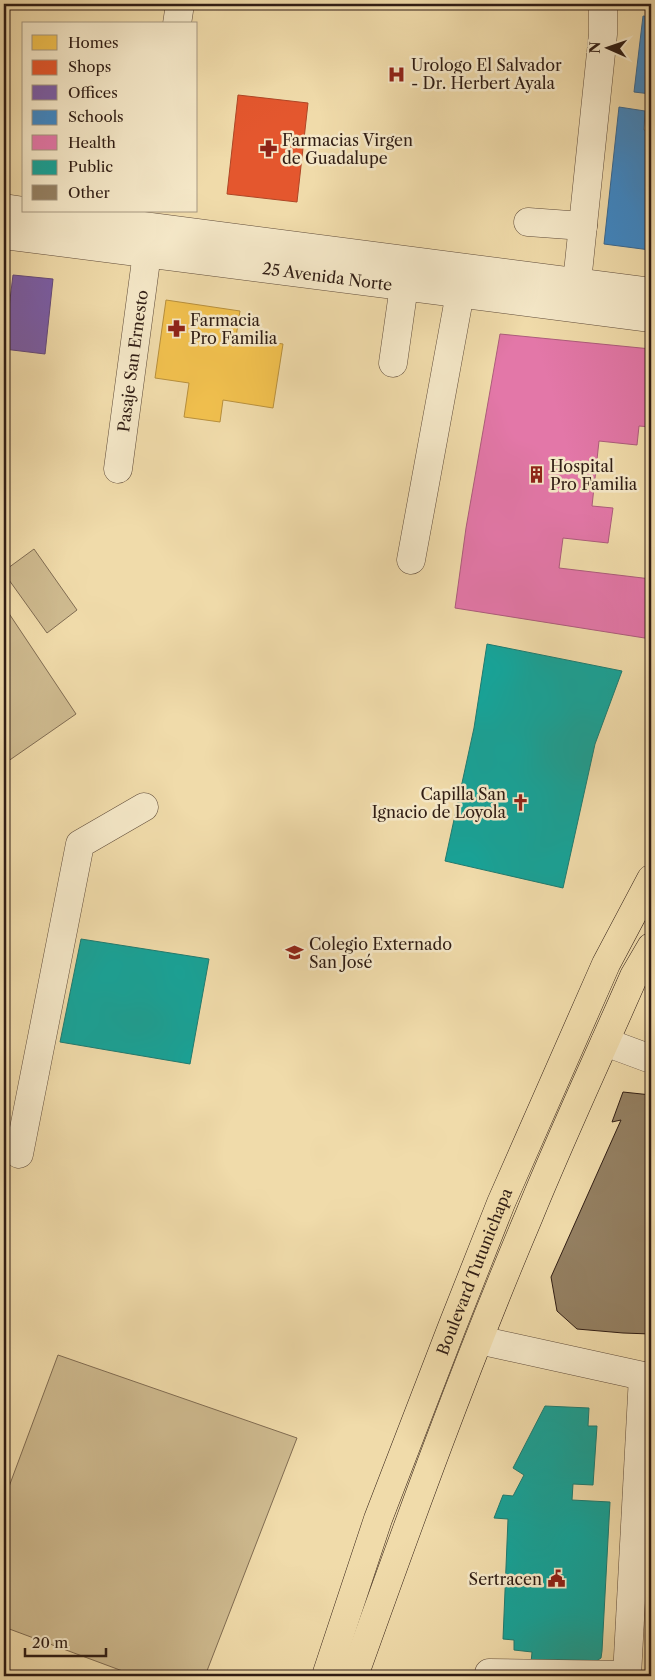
<svg xmlns="http://www.w3.org/2000/svg" width="655" height="1680" font-family="'Libre Caslon Text',serif">
<style>
.green{fill:#cfbb90;stroke:#806c52}
.homes{fill:#f2c14e;stroke:#b8903d}
.shops{fill:#e4572e;stroke:#ae4626}
.offices{fill:#7b5ea7;stroke:#644a7b}
.schools{fill:#3f88c5;stroke:#3a6890}
.health{fill:#e377a8;stroke:#ad5c7c}
.public{fill:#17a398;stroke:#1e7b70}
.building{fill:#948062;stroke:#301d14}
.lines{fill:none;stroke-linecap:round;stroke-linejoin:round}
.minor-casing{stroke:#604c3a;stroke-width:29}
.major-casing{stroke:#301d14;stroke-width:29}
.minor{stroke:#f5e8c8;stroke-width:28}
.major{stroke:#f0dbaa;stroke-width:28}
.labels{text-anchor:middle;stroke-width:5;stroke-linejoin:round;paint-order:stroke}
.poi-label{font-size:16px;fill:#301d14;stroke:#f5e8c8;text-anchor:start}
.street-label{font-size:16px;fill:#301d14;stroke:#f5e8c8}
</style>
<rect width="100%" height="100%" fill="#f0dbaa"/>
<filter id="stains"><feTurbulence type="fractalNoise" baseFrequency=".004" numOctaves="4"/><feColorMatrix values="0 0 0 0 .2 0 0 0 0 .09 0 0 0 0 .02 0 0 0 .5 -.17"/></filter>
<radialGradient id="worn" r=".72"><stop offset=".6" stop-color="#630" stop-opacity="0"/><stop offset="1" stop-color="#630" stop-opacity=".3"/></radialGradient>
<g class="green">
<path d="M34 549 77 610 47 633 4 573V571Z"/>
<path d="M4 606 76 714 4 764Z"/>
<path d="M58 1355 297 1438 205 1676H136L4 1627V1500Z"/>
</g>
<path class="homes" d="M166 300 240 311 236 337 283 344 273 408 223 400 220 422 184 417 189 383 155 378Z"/>
<path class="shops" d="M238 95 308 103 297 202 227 194Z"/>
<path class="offices" d="M13 275 53 279 45 354 4 349Z"/>
<g class="schools">
<path d="M643 16 651 17V94L634 92Z"/>
<path d="M619 107 645 111 644 130 651 131 650 250 604 244Z"/>
</g>
<path class="health" d="M500 334 651 349V427L639 426 637 445 599 441 592 506 613 508 608 543 563 538 559 568 651 579V639L455 608 466 528Z"/>
<g class="public">
<path d="M487 644 622 671 595 744 563 888 445 861 474 728Z"/>
<path d="M81 939 209 959 190 1064 60 1042Z"/>
<path d="M545 1406 589 1408 588 1426H597L593 1485 573 1484 572 1500 610 1502 602 1651 601 1658 592 1664 531 1663 532 1652 514 1650V1640L503 1639 508 1519 494 1518 503 1495 513 1496 524 1475 513 1468Z"/>
</g>
<path class="building" d="M623 1092 651 1095V1334L623 1333 577 1329 557 1311 551 1277 621 1120 612 1122Z"/>
<g class="lines">
<defs>
<g id="minor">
<path d="M177 24 180 4"/>
<path d="M4 208 24 211"/>
<path d="M28 211 651 292"/>
<path d="M528 222 583 226"/>
<path id="s1" d="M4 235 651 318"/>
<path d="M577 282 603 34V4"/>
<path d="M393 363 404 286"/>
<path id="s2" d="M118 469 147 253"/>
<path d="M411 560 460 293"/>
<path d="M605 1042 651 1059"/>
<path d="M19 1154 80 844 144 807"/>
<path d="M479 1340 643 1376H651"/>
<path d="M489 1673 627 1675"/>
<path d="M627 1676 643 1376"/>
</g>
<g id="major">
<path id="s3" d="M326 1676 378 1519 452 1327 501 1203 606 964 651 879"/>
<path d="M354 1676C409 1522 465 1367 529 1216 562 1135 599 1056 634 976L651 947"/>
</g>
</defs>
<use href="#minor" class="minor-casing"/>
<use href="#major" class="major-casing"/>
<use href="#minor" class="minor"/>
<use href="#major" class="major"/>
</g>
<defs>
<symbol id="hospital-bare" viewBox="-9 -9 18 18"><path d="M-5-5h3v3.5h4V-5h3V5h-3V1.5h-4V5h-3Z" fill="#8f2418" stroke="#f5e8c8" stroke-width="2.5" paint-order="stroke"/></symbol>
<symbol id="pharmacy-bare" viewBox="-9 -9 18 18"><path d="M-2-6h4v4h4v4h-4v4h-4v-4h-4v-4h4Z" fill="#8f2418" stroke="#f5e8c8" stroke-width="2.5" paint-order="stroke"/></symbol>
<symbol id="building-bare" viewBox="-9 -9 18 18"><path d="M-4-6H4V6H1V3H-1V6H-4ZM-2.5-4.3h1.7v1.8h-1.7ZM.8-4.3h1.7v1.8H.8ZM-2.5-1h1.7V.8h-1.7ZM.8-1h1.7V.8H.8Z" fill="#8f2418" stroke="#f5e8c8" stroke-width="2.5" paint-order="stroke"/></symbol>
<symbol id="church-bare" viewBox="-9 -9 18 18"><path d="M-1.2-6h2.4v3.5h3.3v2.4h-3.3V6h-2.4V-.1h-3.3v-2.4h3.3Z" fill="#8f2418" stroke="#f5e8c8" stroke-width="2.5" paint-order="stroke"/></symbol>
<symbol id="school-bare" viewBox="-9 -9 18 18"><path d="M0-5L7-2L0 1L-7-2ZM-4 1L0 2.5L4 1V4Q0 6-4 4Z" fill="#8f2418" stroke="#f5e8c8" stroke-width="2.5" paint-order="stroke"/></symbol>
<symbol id="civic-bare" viewBox="-9 -9 18 18"><path d="M-.6-6.5H3V-4.5H.6V-3L4-1V1h2V6H-6V1h2V-1L-.6-3ZM-1.2 2.5V6h2.4V2.5Z" fill="#8f2418" stroke="#f5e8c8" stroke-width="2.5" paint-order="stroke"/></symbol>
</defs>
<g fill-rule="evenodd">
<use href="#hospital-bare" x="384" y="62" width="25" height="25"/>
<use href="#pharmacy-bare" x="256" y="136" width="25" height="25"/>
<use href="#pharmacy-bare" x="164" y="316" width="25" height="25"/>
<use href="#building-bare" x="524" y="462" width="25" height="25"/>
<use href="#church-bare" x="508" y="790" width="25" height="25"/>
<use href="#school-bare" x="282" y="940" width="25" height="25"/>
<use href="#civic-bare" x="544" y="1566" width="25" height="25"/>
</g>
<g class="labels">
<g class="poi-label">
<text x="411" y="71">Urologo El Salvador<tspan x="411" dy="18">- Dr. Herbert Ayala</tspan></text>
<text x="282" y="146">Farmacias Virgen<tspan x="282" dy="18">de Guadalupe</tspan></text>
<text x="190" y="326">Farmacia<tspan x="190" dy="18">Pro Familia</tspan></text>
<text x="550" y="472">Hospital<tspan x="550" dy="18">Pro Familia</tspan></text>
<text x="506" y="800" text-anchor="end">Capilla San<tspan x="506" dy="18">Ignacio de Loyola</tspan></text>
<text x="309" y="950">Colegio Externado<tspan x="309" dy="18">San José</tspan></text>
<text x="542" y="1585" text-anchor="end">Sertracen</text>
</g>
<g class="street-label">
<text dy="6" stroke="none"><textPath href="#s1" startOffset="326">25 Avenida Norte</textPath></text>
<text dy="6" stroke="none"><textPath href="#s2" startOffset="109">Pasaje San Ernesto</textPath></text>
<text dy="6" stroke="none"><textPath href="#s3" startOffset="431">Boulevard Tutunichapa</textPath></text>
</g>
</g>
<rect width="655" height="1680" fill="none" stroke="#f0dbaa" stroke-width="20"/>
<rect x="5" y="5" width="645" height="1670" fill="none" stroke="#301d14" stroke-width="2.5"/>
<rect x="10" y="10" width="635" height="1660" fill="none" stroke="#301d14"/>
<rect x="22" y="22" width="175" height="190" fill="#f5e8c8" stroke="#a69780"/>
<rect x="32" y="35" width="25" height="15" fill="#f2c14e" stroke="#a69780"/>
<text x="68" y="48" font-size="15" fill="#301d14">Homes</text>
<rect x="32" y="60" width="25" height="15" fill="#e4572e" stroke="#a69780"/>
<text x="68" y="72" font-size="15" fill="#301d14">Shops</text>
<rect x="32" y="85" width="25" height="15" fill="#7b5ea7" stroke="#a69780"/>
<text x="68" y="98" font-size="15" fill="#301d14">Offices</text>
<rect x="32" y="110" width="25" height="15" fill="#3f88c5" stroke="#a69780"/>
<text x="68" y="122" font-size="15" fill="#301d14">Schools</text>
<rect x="32" y="135" width="25" height="15" fill="#e377a8" stroke="#a69780"/>
<text x="68" y="148" font-size="15" fill="#301d14">Health</text>
<rect x="32" y="160" width="25" height="15" fill="#17a398" stroke="#a69780"/>
<text x="68" y="172" font-size="15" fill="#301d14">Public</text>
<rect x="32" y="185" width="25" height="15" fill="#948062" stroke="#a69780"/>
<text x="68" y="198" font-size="15" fill="#301d14">Other</text>
<g transform="translate(608 48) rotate(272)" stroke="#f5e8c8" stroke-width="4" paint-order="stroke">
<path d="M0-4L9 19L0 12L-9 19Z" fill="#301d14"/>
<text y="-8" font-size="14" font-weight="bold" text-anchor="middle" fill="#301d14">N</text>
</g>
<path d="M25 1648v8h81v-8" fill="none" stroke="#301d14" stroke-width="2.5"/>
<text x="32" y="1648" font-size="15" fill="#301d14" stroke="#f5e8c8" stroke-width="4" paint-order="stroke">20 m</text>
<rect width="100%" height="100%" filter="url(#stains)"/>
<rect width="100%" height="100%" fill="url(#worn)"/>
</svg>
